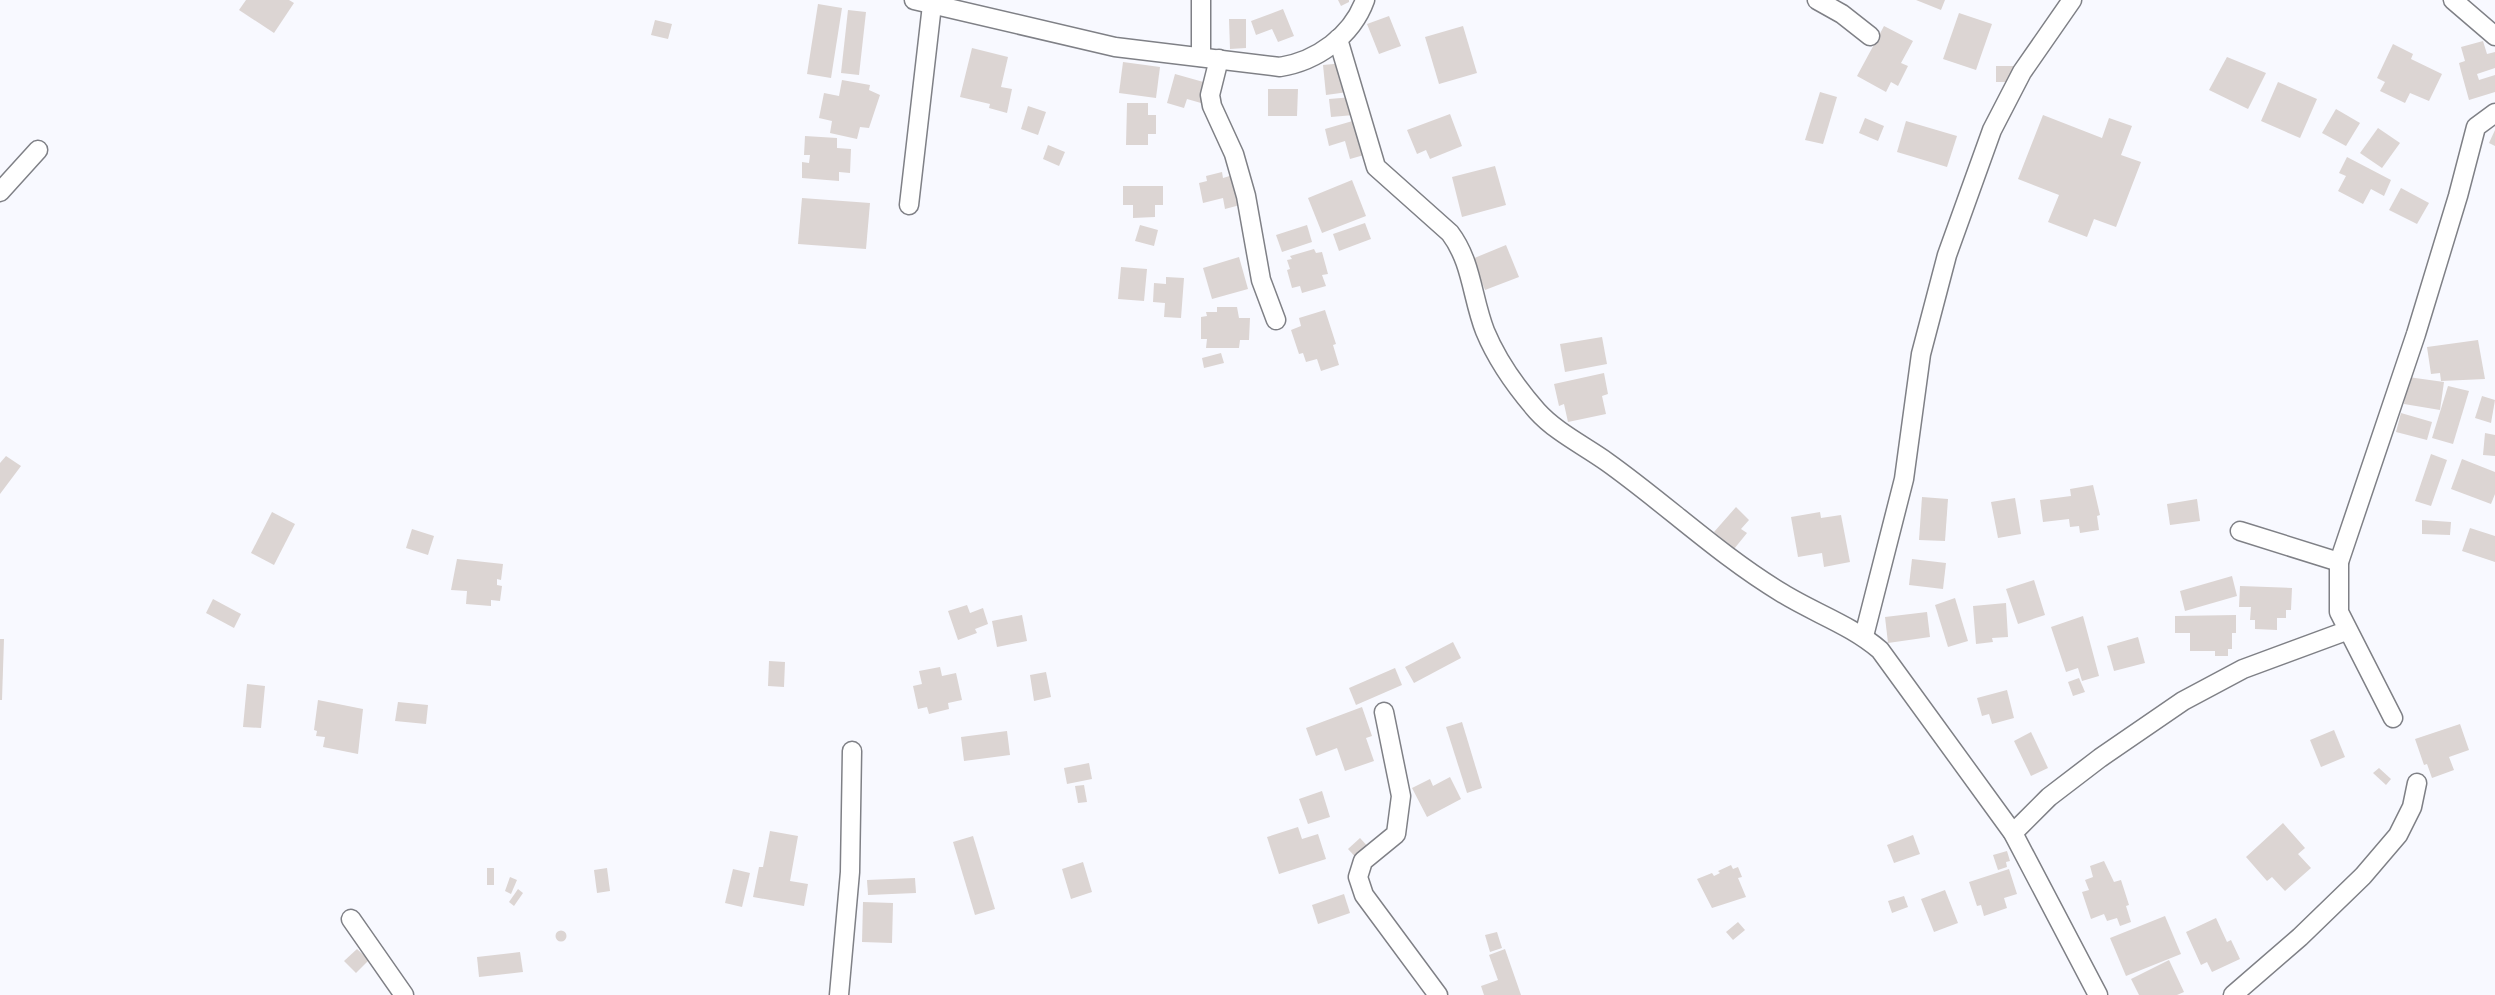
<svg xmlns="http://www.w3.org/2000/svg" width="2495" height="995" font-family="'Varela Round',sans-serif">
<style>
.building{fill:#dcd5d3}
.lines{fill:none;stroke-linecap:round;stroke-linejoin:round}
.street-casing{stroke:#7f8086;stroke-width:21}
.street{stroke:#fff;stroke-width:18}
</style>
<rect width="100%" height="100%" fill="#f8f9ff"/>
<g class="building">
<path d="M246 0H289L294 3 274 33 239 10Z"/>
<path d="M1338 0H1349V2L1341 6Z"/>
<path d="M1916 0H1945L1941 10Z"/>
<path d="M818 4 842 8 831 78 807 74Z"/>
<path d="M1283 9 1294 36 1278 42 1272 29 1256 35 1251 21Z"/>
<path d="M848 10 866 12 859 75 841 73Z"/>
<path d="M1959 13 1992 24 1976 70 1943 59Z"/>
<path d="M1389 16 1401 46 1379 54 1367 24Z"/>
<path d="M1229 19H1246V48L1230 49Z"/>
<path d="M655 20 672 24 668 39 651 35Z"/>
<path d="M1463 26 1477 73 1439 84 1425 37Z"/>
<path d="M1884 26 1913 41 1901 63 1908 66 1898 86 1891 82 1886 92 1857 76Z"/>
<path d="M2483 41 2487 54 2495 52V68L2477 74 2479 80 2495 75V92L2469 100 2461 71 2459 63 2465 61 2461 47Z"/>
<path d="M2393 44 2413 54 2411 59 2442 74 2429 101 2410 93 2405 103 2380 91 2385 82 2377 78Z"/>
<path d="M972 48 1008 57 1001 87 1012 89 1007 113 989 108 990 104 960 97Z"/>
<path d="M2227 57 2266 73 2248 109 2209 90Z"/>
<path d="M1123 62 1160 67 1156 98 1119 93Z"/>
<path d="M1344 63 1348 92 1326 95 1323 65Z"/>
<rect x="1996" y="66" width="17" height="16"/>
<path d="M1175 74 1207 83 1201 103 1187 99 1184 108 1167 103Z"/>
<path d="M842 80 870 85 869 90 880 95 869 128 860 127 857 139 830 133 832 121 819 118 824 93 839 96Z"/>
<path d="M2278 82 2317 99 2300 138 2261 121Z"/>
<path d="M1268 89H1298L1297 116H1268Z"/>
<path d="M1820 92 1837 97 1823 144 1805 140Z"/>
<path d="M1353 97 1354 115 1331 117 1329 99Z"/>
<path d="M1127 103H1148V115H1156V134H1148V145H1126Z"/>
<path d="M1028 106 1046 112 1038 135 1021 129Z"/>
<path d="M2336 109 2360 123 2346 146 2322 133Z"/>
<path d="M1450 114 1462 146 1430 159 1426 150 1417 154 1407 130Z"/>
<path d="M2043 115 2102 138 2109 118 2132 126 2121 155 2141 162 2116 227 2094 219 2087 237 2048 222 2059 195 2018 179Z"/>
<path d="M1865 118 1884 126 1878 141 1859 133Z"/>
<path d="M1356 120 1364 155 1350 159 1345 141 1329 146 1325 129Z"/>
<path d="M1906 121 1957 136 1947 167 1897 152Z"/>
<path d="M2378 128 2400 143 2382 168 2360 153Z"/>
<path d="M2495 130V146L2489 143Z"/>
<path d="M805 136 837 138V148L851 149 850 173 839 172V181L802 178V162L809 163 810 155H804Z"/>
<path d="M1048 145 1065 152 1059 166 1043 159Z"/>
<path d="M2347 157 2391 180 2384 196 2371 189 2363 204 2338 191 2346 176 2339 173Z"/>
<path d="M1495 166 1506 205 1462 217 1452 177Z"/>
<path d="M1222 172 1223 178 1233 175 1240 205 1225 209 1223 198 1203 203 1199 183 1207 181 1206 176Z"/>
<path d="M1352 180 1366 216 1322 233 1308 198Z"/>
<path d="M1123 186H1163V205H1155V217L1133 218V205H1123Z"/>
<path d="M2401 188 2429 203 2417 224 2389 210Z"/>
<path d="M802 198 870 203 866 249 798 244Z"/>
<path d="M1365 223 1371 239 1339 251 1333 234Z"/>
<path d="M1140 225 1158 230 1154 246 1135 241Z"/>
<path d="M1307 225 1312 242 1282 252 1276 235Z"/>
<path d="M1506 245 1519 277 1485 290 1472 259Z"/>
<path d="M1314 249 1316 253 1322 252 1328 274 1322 275 1326 286 1302 293 1300 286 1292 288 1287 270 1290 269 1287 260 1292 259 1290 256Z"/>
<path d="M1239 257 1248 289 1212 299 1203 268Z"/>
<path d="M1121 267 1147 269 1144 301 1118 299Z"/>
<path d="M1166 277 1184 278 1181 318 1164 317 1165 303 1153 302 1154 283 1166 284Z"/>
<path d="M1217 307H1237L1239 318H1250L1249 340H1240L1239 348H1206L1207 339H1201V317L1207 316 1206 312H1217Z"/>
<path d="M1325 310 1336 344 1333 345 1339 365 1321 371 1317 359 1306 362 1303 353 1299 354 1291 330 1301 326 1299 318Z"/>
<path d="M1602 337 1607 364 1565 372 1560 344Z"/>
<path d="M2478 340 2485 379 2441 381 2440 373 2431 374 2427 347Z"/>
<path d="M1221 353 1224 363 1204 368 1202 358Z"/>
<path d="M1604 373 1608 394 1602 396 1606 414 1568 422 1564 404 1559 406 1554 384Z"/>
<path d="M2408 377 2444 382 2440 410 2404 404Z"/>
<path d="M2448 386 2469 391 2453 444 2432 438Z"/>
<path d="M2482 396 2495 400 2491 423 2475 418Z"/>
<path d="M2401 413 2432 422 2427 440 2396 432Z"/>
<path d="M2485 433 2495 435V456L2483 455Z"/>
<path d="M2431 454 2447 460 2431 506 2415 501Z"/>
<path d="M6 456 21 466 0 494V463Z"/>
<path d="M2462 459 2495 472V494L2491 504 2451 489Z"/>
<path d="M2093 485 2100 515 2097 516 2099 530 2080 533 2079 526 2070 527 2069 519 2043 522 2040 500 2071 496 2070 489Z"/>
<path d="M1922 497 1948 499 1945 541 1919 540Z"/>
<path d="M2015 498 2021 534 1998 538 1991 502Z"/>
<path d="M2197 499 2200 521 2170 525 2167 504Z"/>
<path d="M1736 507 1749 520 1741 529 1747 533 1734 549 1714 532Z"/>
<path d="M272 512 295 524 274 565 251 553Z"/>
<path d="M1820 512 1821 518 1841 515 1850 562 1824 567 1822 553 1798 557 1791 517Z"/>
<path d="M2422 520 2451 522 2450 535 2422 534Z"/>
<path d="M2470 528 2495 536V562L2462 551Z"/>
<path d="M412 529 434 536 428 555 406 548Z"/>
<path d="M457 559 503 564 501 580 497 579V585L502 586 500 601 491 600V606L466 604 467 591 451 590Z"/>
<path d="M1912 559 1946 563 1943 589 1909 585Z"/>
<path d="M2232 576 2237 596 2185 611 2180 591Z"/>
<path d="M2034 580 2045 615 2018 624 2006 589Z"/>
<path d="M2240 586 2292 588 2291 610H2286V618H2277V630L2255 629V620H2250L2251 607H2239Z"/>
<path d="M1955 598 1968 641 1948 647 1935 605Z"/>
<path d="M213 599 241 614 234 628 206 613Z"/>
<path d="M2006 603 2008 637 1992 638 1993 642 1976 644 1973 606Z"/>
<path d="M967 605 970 613 983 608 988 624 975 629 977 633 958 640 948 611Z"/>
<path d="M1927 612 1930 637 1888 643 1885 617Z"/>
<path d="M1022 615 1027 641 997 647 992 621Z"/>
<path d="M2236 615V633H2232V649H2228V656H2215V651H2190V633H2175V616Z"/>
<path d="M2083 616 2099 676 2082 681 2078 668 2066 672 2051 627Z"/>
<path d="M2138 637 2145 663 2114 671 2107 646Z"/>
<path d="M0 639H4L2 700H0Z"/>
<path d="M1453 642 1461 658 1414 683 1405 667Z"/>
<path d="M769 661 785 662 784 687 768 686Z"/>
<path d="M940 667 942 676 956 673 962 700 948 703 949 709 929 714 927 707 918 709 913 686 922 684 919 671Z"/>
<path d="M1395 668 1402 685 1356 705 1349 688Z"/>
<path d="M1046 672 1051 697 1034 701 1030 675Z"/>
<path d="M2079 678 2085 692 2073 696 2068 682Z"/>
<path d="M247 684 265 686 261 728 243 727Z"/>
<path d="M2007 690 2014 718 1992 724 1989 714 1982 716 1977 698Z"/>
<path d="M318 700 363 709 358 754 323 747 325 737 316 736 317 731 314 730Z"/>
<path d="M398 702 428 705 426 724 395 721Z"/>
<path d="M1362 707 1372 736 1366 738 1374 761 1345 771 1337 748 1316 756 1306 728Z"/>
<path d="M1462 722 1482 788 1467 793 1446 727Z"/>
<path d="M2460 724 2469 750 2449 757 2454 770 2432 778 2427 764 2424 765 2415 739Z"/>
<path d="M2334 730 2345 757 2321 767 2310 740Z"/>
<path d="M1007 731 1010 755 964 761 961 737Z"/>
<path d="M2031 732 2048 768 2031 776 2014 741Z"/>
<path d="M1089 763 1092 779 1067 784 1064 768Z"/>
<path d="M2379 768 2391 779 2386 785 2373 773Z"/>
<path d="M1450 777 1461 799 1427 817 1412 788 1430 779 1433 786Z"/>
<path d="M1084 785 1087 802 1078 803 1075 786Z"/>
<path d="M1322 791 1330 817 1308 824 1299 799Z"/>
<path d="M2283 823 2305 848 2298 854 2311 868 2285 891 2272 877 2267 881 2246 857Z"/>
<path d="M1298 827 1302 839 1318 834 1326 859 1279 874 1267 837Z"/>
<path d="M770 831 798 836 790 881 808 884 804 906 753 897 759 867H763Z"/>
<path d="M1913 835 1920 854 1894 863 1887 845Z"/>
<path d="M973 836 995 909 975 915 953 842Z"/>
<path d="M1360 838 1371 850 1359 861 1348 849Z"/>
<path d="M2007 851 2010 861 2006 862 2007 867 1998 870 1993 855Z"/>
<path d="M2104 861 2114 882 2121 880 2129 905 2126 906 2131 922 2120 926 2117 918 2107 921 2104 914 2091 919 2082 892 2089 890 2085 880 2093 877 2090 866Z"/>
<path d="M1083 862 1092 892 1071 899 1062 869Z"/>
<path d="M1731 865 1733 869 1738 867 1742 877 1738 878 1746 897 1712 908 1697 879 1712 873 1714 876 1720 873 1718 871Z"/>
<rect x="487" y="868" width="7" height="17"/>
<path d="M607 868 610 891 597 893 594 870Z"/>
<path d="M733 869 750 873 742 907 725 903Z"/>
<path d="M2009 869 2017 894 2004 898 2007 908 1984 916 1981 905 1977 906 1969 882Z"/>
<path d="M510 877 517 880 511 894 505 891Z"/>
<path d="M915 878 916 893 868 895 867 880Z"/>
<path d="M518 889 523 893 514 906 509 902Z"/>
<path d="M1945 890 1958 923 1934 932 1921 899Z"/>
<path d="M1344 894 1350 913 1318 924 1312 905Z"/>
<path d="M1904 896 1908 907 1892 913 1888 901Z"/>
<path d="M863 902 893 903 892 943 862 942Z"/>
<path d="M2165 916 2181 954 2126 976 2110 938Z"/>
<path d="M2216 918 2227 942 2231 940 2240 959 2212 972 2207 962 2201 965 2186 932Z"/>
<path d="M1738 922 1745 930 1733 940 1726 932Z"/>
<circle cx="561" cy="936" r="5.5"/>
<path d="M1497 932 1502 948 1490 952 1485 935Z"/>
<path d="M357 949 369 960 356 973 344 961Z"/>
<path d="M1505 949 1521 995H1484L1481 986 1498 980 1489 955Z"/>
<path d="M520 952 523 972 479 977 477 957Z"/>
<path d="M2169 960 2184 992 2177 995H2139L2131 979Z"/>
</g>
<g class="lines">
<defs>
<g id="street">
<path d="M914 0 1115 47 1280 67C1317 61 1352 36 1365 0"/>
<path d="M1201 0V57"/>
<path d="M1817 0 1842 14 1870 36"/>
<path d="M2453 0 2495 36"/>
<path d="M1338 39 1376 167 1450 233C1472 262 1472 298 1485 331 1497 360 1516 387 1537 411 1556 432 1583 445 1607 462 1666 504 1719 555 1782 593 1814 613 1851 625 1880 650L2013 833 2098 995"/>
<path d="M1219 59 1210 95 1212 106 1234 154 1246 196 1261 280 1276 320"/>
<path d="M0 192 38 150"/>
<path d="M909 205 932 5"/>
<path d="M2240 531 2339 562"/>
<path d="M1864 636 1904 479 1921 354 1947 255 1992 130 2022 72 2072 0"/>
<path d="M1384 712 1401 796 1396 834 1363 861 1358 877 1364 895 1438 995"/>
<path d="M2393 718 2339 612V562L2416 334 2458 196 2476 127 2495 113"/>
<path d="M2013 833 2049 797 2100 758 2183 701 2243 669 2346 631"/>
<path d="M351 919 404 995"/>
<path d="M839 995 850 872 852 751"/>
<path d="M2233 995 2300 937 2363 876 2398 835 2412 807 2417 783"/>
</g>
</defs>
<use href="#street" class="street-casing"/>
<use href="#street" class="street"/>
</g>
</svg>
